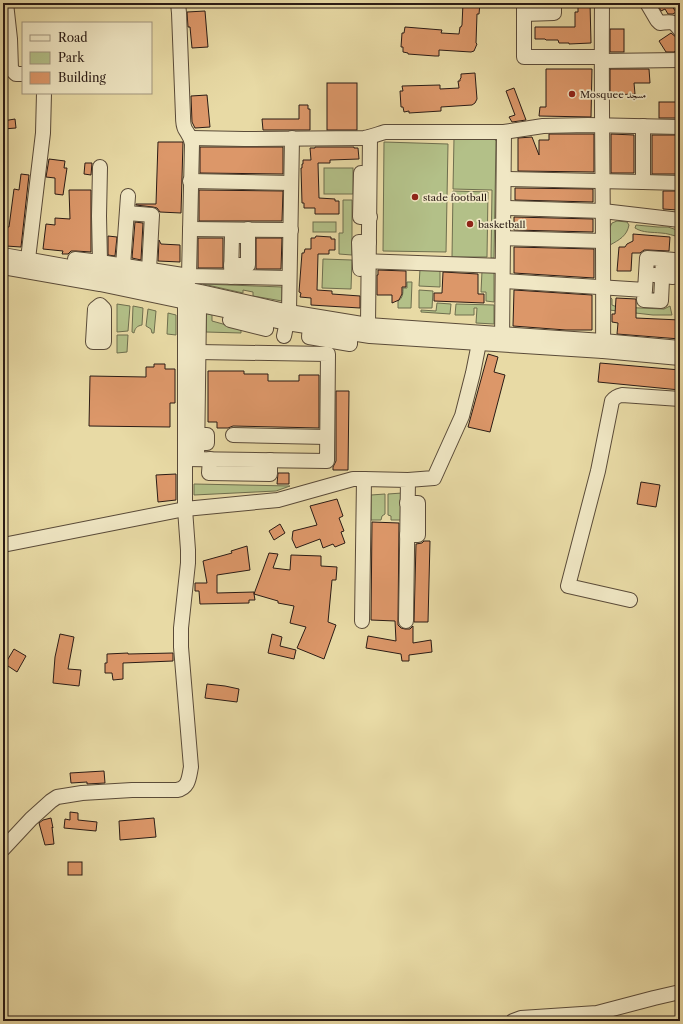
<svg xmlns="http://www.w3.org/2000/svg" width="683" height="1024" font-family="'Libre Caslon Text',Amiri,serif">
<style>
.green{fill:#b3c088;stroke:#6e6e4e}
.building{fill:#dc9769;stroke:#2a1b15}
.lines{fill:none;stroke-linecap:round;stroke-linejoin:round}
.minor-casing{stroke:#5a4b39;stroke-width:16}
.minor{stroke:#f0e7c4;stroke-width:14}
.poi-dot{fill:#8f2418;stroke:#f0e7c4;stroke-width:1.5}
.labels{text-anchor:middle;stroke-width:3.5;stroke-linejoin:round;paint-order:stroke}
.poi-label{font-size:10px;fill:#2a1b15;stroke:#f0e7c4;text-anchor:start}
</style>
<rect width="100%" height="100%" fill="#e8daa5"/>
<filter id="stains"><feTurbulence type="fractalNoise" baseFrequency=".005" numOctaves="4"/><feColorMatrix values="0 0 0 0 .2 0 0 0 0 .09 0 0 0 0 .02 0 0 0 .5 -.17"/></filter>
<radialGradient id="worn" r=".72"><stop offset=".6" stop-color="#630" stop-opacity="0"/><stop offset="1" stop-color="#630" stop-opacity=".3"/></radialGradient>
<g class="green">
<path d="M492 136 496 141 494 258H491L492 190 453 189 454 138Z"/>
<path d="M384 142 448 144 446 252 383 251Z"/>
<rect x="324" y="168" width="29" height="26"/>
<path d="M453 191 488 192 487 257H452Z"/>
<path d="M343 200H352V255L339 254V233H343Z"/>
<path d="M617 221 627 222 629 225C627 236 619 240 610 245L607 244 609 229 612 223Z"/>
<rect x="313" y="222" width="23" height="10"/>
<path d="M636 225 658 227H668L680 231V237C674 236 667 233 661 233 652 232 643 233 635 228Z"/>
<path d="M323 259 352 260 351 289 322 288Z"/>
<path d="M420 269 440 270V287L419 286Z"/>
<path d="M482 271H494V302L486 301V292H481Z"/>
<path d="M407 282H412L411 308H398V301C403 298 403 293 403 288H407Z"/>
<path d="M203 284 282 287V301L253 296V292L243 290V293Z"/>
<path d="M419 290 433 291 432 308H419Z"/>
<path d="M610 297 612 299V305L617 307 664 309 670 306 672 315H653L609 310Z"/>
<path d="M437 303 451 304 450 314 421 312V310L436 311Z"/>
<path d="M117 304 130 306 128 331 117 332Z"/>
<path d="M456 304 494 305V324L476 323 477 308H474V315H455Z"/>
<path d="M133 306 143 308 142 325C137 326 135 328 134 333L132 332Z"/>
<path d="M148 309 156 311 154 333H152L151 329 146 326Z"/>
<path d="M168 313 176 315V335L167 334Z"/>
<path d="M206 313 212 314V321L241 329V333L206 332Z"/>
<path d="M117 335H128L127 352 117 353Z"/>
<path d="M194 484 290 486 276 491 194 495Z"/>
<path d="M402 493 401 520H391V516L388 515V494Z"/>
<path d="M385 494V514L382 516 381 520H371V495Z"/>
</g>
<g class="building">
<path d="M463 3H480L479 14H477L476 43 477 44 474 51 471 52 439 50V56H435L408 54V53L403 52V47H401L402 33H404L405 27 442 30 441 33 459 34 460 27H461L462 25Z"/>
<path d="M580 3H590L591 43 569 44V43H559L558 40H546L545 39H535V27H575V12H578V7H580Z"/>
<path d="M657 3H674L671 5 676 12 673 14H668L665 9 661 11Z"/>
<path d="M205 11 208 47 192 48 190 27H188L187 12Z"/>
<rect x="610" y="29" width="14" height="23"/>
<path d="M671 33 677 38 680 42V48L674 52H666L659 41Z"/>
<path d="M546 69H592L591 117 539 116 540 107H546Z"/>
<path d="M610 69H649L650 83H634L635 94 610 95Z"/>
<path d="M475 73 477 99 475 103 472 105 441 107V111L409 113V111L404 112 403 107H401L400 91H403L402 86 440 85V89L459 88 458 81H460V79L461 78V74Z"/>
<rect x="327" y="83" width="30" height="47"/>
<path d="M514 88 526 120 512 122 509 117 515 115 506 91Z"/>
<path d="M207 95 210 127 195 128 192 122 191 96Z"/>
<rect x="659" y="102" width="21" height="16"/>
<path d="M299 105H308V109H310V130H263L262 119H299Z"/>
<path d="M15 119 16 128 3 129V121Z"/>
<path d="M549 134H594V172L518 171V138L532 137 539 155V140H549Z"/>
<path d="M611 134 634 135V173H611Z"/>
<rect x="652" y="135" width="28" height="39"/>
<path d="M158 142H183L181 213 160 212 157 208 153 207 136 205V204H156Z"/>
<path d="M200 147H283V174L200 173Z"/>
<path d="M315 147H354V148H358L359 159 330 160V163H318L319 198 335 199V201H339V214H315V208H304V203H302L301 168H302V164H303V160H311L310 148H315Z"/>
<path d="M49 159 65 161 64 168H67L63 195 55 194V178L46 177Z"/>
<path d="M85 163H92L91 175 84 174Z"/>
<path d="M21 174 29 175 21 247 6 246 7 227H9L14 189 19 190Z"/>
<path d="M515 188 593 189V202L515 200Z"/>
<path d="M69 190H91V252L76 251H71L68 254H62L63 251 43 249 46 224 55 225V218L70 219Z"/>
<path d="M199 190 283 191 282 221H199Z"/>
<path d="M663 191H678V210L663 209Z"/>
<path d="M514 217 593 219V232L514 230Z"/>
<path d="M135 222 143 223 141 260 132 258Z"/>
<path d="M633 234 670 237 669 251 648 250H644L640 253H632L631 271H617L619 247H625L627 244 633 241Z"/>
<path d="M108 236 117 237 115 256 108 255Z"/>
<path d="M316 236 331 237V239H335V250H329V254H318L317 290 332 291V294L360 296V308L311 305V298L300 297 301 293 299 292 302 253H304L305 249H311V238H315Z"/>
<rect x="198" y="238" width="25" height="30"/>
<path d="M256 238H282L281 269H256Z"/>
<path d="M159 240 161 244 180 245V262L158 261Z"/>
<path d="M514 247 594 249V278L514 273Z"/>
<path d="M378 270 406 271V287H402V294L399 300 392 303V295H377V275H378Z"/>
<path d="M443 272 478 274V294H484V303L434 301V293H442Z"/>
<path d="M514 290 592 295V330H566L513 326Z"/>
<path d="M616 298 636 299V318L680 320V339L617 334 618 323 612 322V314H615Z"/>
<path d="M488 354 498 357 494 372 505 375 490 432 468 427Z"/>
<path d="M600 363 680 370V390L598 382Z"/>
<path d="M154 364H165V369H175V403H170V427L89 426 90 376 146 377V367H154Z"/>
<path d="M208 371H244V374H268V381H299V375H319V428L233 426 228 428H217V422H208Z"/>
<path d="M336 391H349L348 470H333V467L336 461Z"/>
<path d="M278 473H289V484H277Z"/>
<path d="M176 474V500L158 502 156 475Z"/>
<path d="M641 482 660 485 656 507 637 504Z"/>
<path d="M337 499 343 516 339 518 344 531 341 532 345 543 335 547 333 544 323 548 320 539 296 548 292 539 293 531 317 525 310 506Z"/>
<path d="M372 522 399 523 398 621V625L401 628 405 629H410L413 626V643L431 640 432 652 409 655V661H402L401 654 366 648 368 636 396 641 395 621 371 620Z"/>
<path d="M280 524 285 533 274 540 269 531Z"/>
<path d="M424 541H430L428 622H414L416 544 422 543Z"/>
<path d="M247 546 250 570 217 575V593L254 592V594L269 553 278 554 273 568 290 570 291 555 321 556V566L337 567 336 580H332L328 622 336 625 324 659 297 648 306 627 290 623 294 606 278 603V601L254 594 255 600H249V603L200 604 199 591H195V583H207L203 561 232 553 231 551Z"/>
<path d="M60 634 74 637 68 669 81 670 79 686 53 683 55 657Z"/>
<path d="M272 634 282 637 280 646 296 650 294 659 268 653Z"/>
<path d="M14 649 26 656 17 672 5 664Z"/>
<path d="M128 653V654L173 653V661L123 663V679L113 680 112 673H105V663H107V654Z"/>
<path d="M207 684 225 686 239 689 237 702 205 698Z"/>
<path d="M104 771 105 783 87 784V782L71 783 70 773Z"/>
<path d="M70 812 78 813V820L97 822 96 831 64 828 65 819 70 820Z"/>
<path d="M51 818 53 828 52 827 54 844 45 845 39 823 43 820Z"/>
<path d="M154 818 156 837 120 840 119 821Z"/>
<rect x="68" y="862" width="14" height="13"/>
</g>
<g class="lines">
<defs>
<g id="minor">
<path d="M6 3 10 39 11 69 16 74H23"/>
<path d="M524 3V57H602"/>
<path d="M602 3C601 119 604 235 603 351"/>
<path d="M647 3 657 20 660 23C671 22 673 20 680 30"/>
<path d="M524 14 554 13V3"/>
<path d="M602 61 680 60"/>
<path d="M192 138 244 139 364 138C371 137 378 134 385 132H504L543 126 588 125 680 127"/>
<path d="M362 173H361L360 217H370"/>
<path d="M504 179 643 182 680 183"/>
<path d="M190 181 291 183"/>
<path d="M643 182V126"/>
<path d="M504 208 603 211 680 220"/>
<path d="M127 213 152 215 149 270"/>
<path d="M190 229 291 230"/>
<path d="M503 238 603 241"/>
<path d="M3 255 103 273 201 292 289 312 368 325 603 341 680 348"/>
<path d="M28 259 43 133 44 93"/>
<path d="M75 259 100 262 189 276 289 278"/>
<path d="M361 261 502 266"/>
<path d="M100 262 99 216 100 167"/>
<path d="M231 265H248V229"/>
<path d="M123 266 128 196"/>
<path d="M3 267 100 284 287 323 370 336 603 351 680 358"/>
<path d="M360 269 359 242H369"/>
<path d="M654 275 673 277 674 260 663 259"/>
<path d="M231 277 232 236H247"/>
<path d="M503 281 645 290 644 300 661 301 663 259 647 258 645 290"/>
<path d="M100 305 104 309V342H93L95 309Z"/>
<path d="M230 320 266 329V318"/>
<path d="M310 326 309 337 350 344V333"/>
<path d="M369 333 368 325 370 137"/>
<path d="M284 336 289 312 292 138"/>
<path d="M502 343 504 132"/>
<path d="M233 435 327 437"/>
<path d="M197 443H207V435H197"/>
<path d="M185 459 327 461 328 354 198 352"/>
<path d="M197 459 199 310"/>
<path d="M210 459 209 473 270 474V460"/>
<path d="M408 480 434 478 462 416 473 373 479 343"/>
<path d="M407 535H418V503H407"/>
<path d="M3 545 185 509 278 500 353 479H364"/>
<path d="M630 600 568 586 598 471 612 401C615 397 617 396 622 395L680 399"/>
<path d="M362 621 364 479 408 480 406 621"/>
<path d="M3 849 31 819 51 801 57 797 82 793 132 790H177C189 788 189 777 191 767L181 647V628L188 563V550L185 509V301L189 276 192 144C191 137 188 134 185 129 183 125 183 120 183 116L179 13 178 3"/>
<path d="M513 1021 521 1018 597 1013 654 998 680 992"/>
</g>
</defs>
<use href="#minor" class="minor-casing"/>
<use href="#minor" class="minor"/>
</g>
<g class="poi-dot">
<circle cx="572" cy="94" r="4"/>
<circle cx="415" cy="197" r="4"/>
<circle cx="470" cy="224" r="4"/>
</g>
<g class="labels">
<g class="poi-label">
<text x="580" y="98">Mosquee مسجد</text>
<text x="423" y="201">stade football</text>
<text x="478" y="228">basketball</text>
</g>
</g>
<rect width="683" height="1024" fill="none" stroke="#e8daa5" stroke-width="16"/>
<rect x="4" y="4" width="675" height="1016" fill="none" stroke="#2a1b15" stroke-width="2"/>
<rect x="8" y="8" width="667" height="1008" fill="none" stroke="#2a1b15"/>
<rect x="22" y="22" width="130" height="72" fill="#f0e7c4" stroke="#a1957e"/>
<rect x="30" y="35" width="20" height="6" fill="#f0e7c4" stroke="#a1957e"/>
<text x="58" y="42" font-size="12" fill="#2a1b15">Road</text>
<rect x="30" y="52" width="20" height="12" fill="#b3c088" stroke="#a1957e"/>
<text x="58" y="62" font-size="12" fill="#2a1b15">Park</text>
<rect x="30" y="72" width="20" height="12" fill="#dc9769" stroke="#a1957e"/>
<text x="58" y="82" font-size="12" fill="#2a1b15">Building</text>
<rect width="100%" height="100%" filter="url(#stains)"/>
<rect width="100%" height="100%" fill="url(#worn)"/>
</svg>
